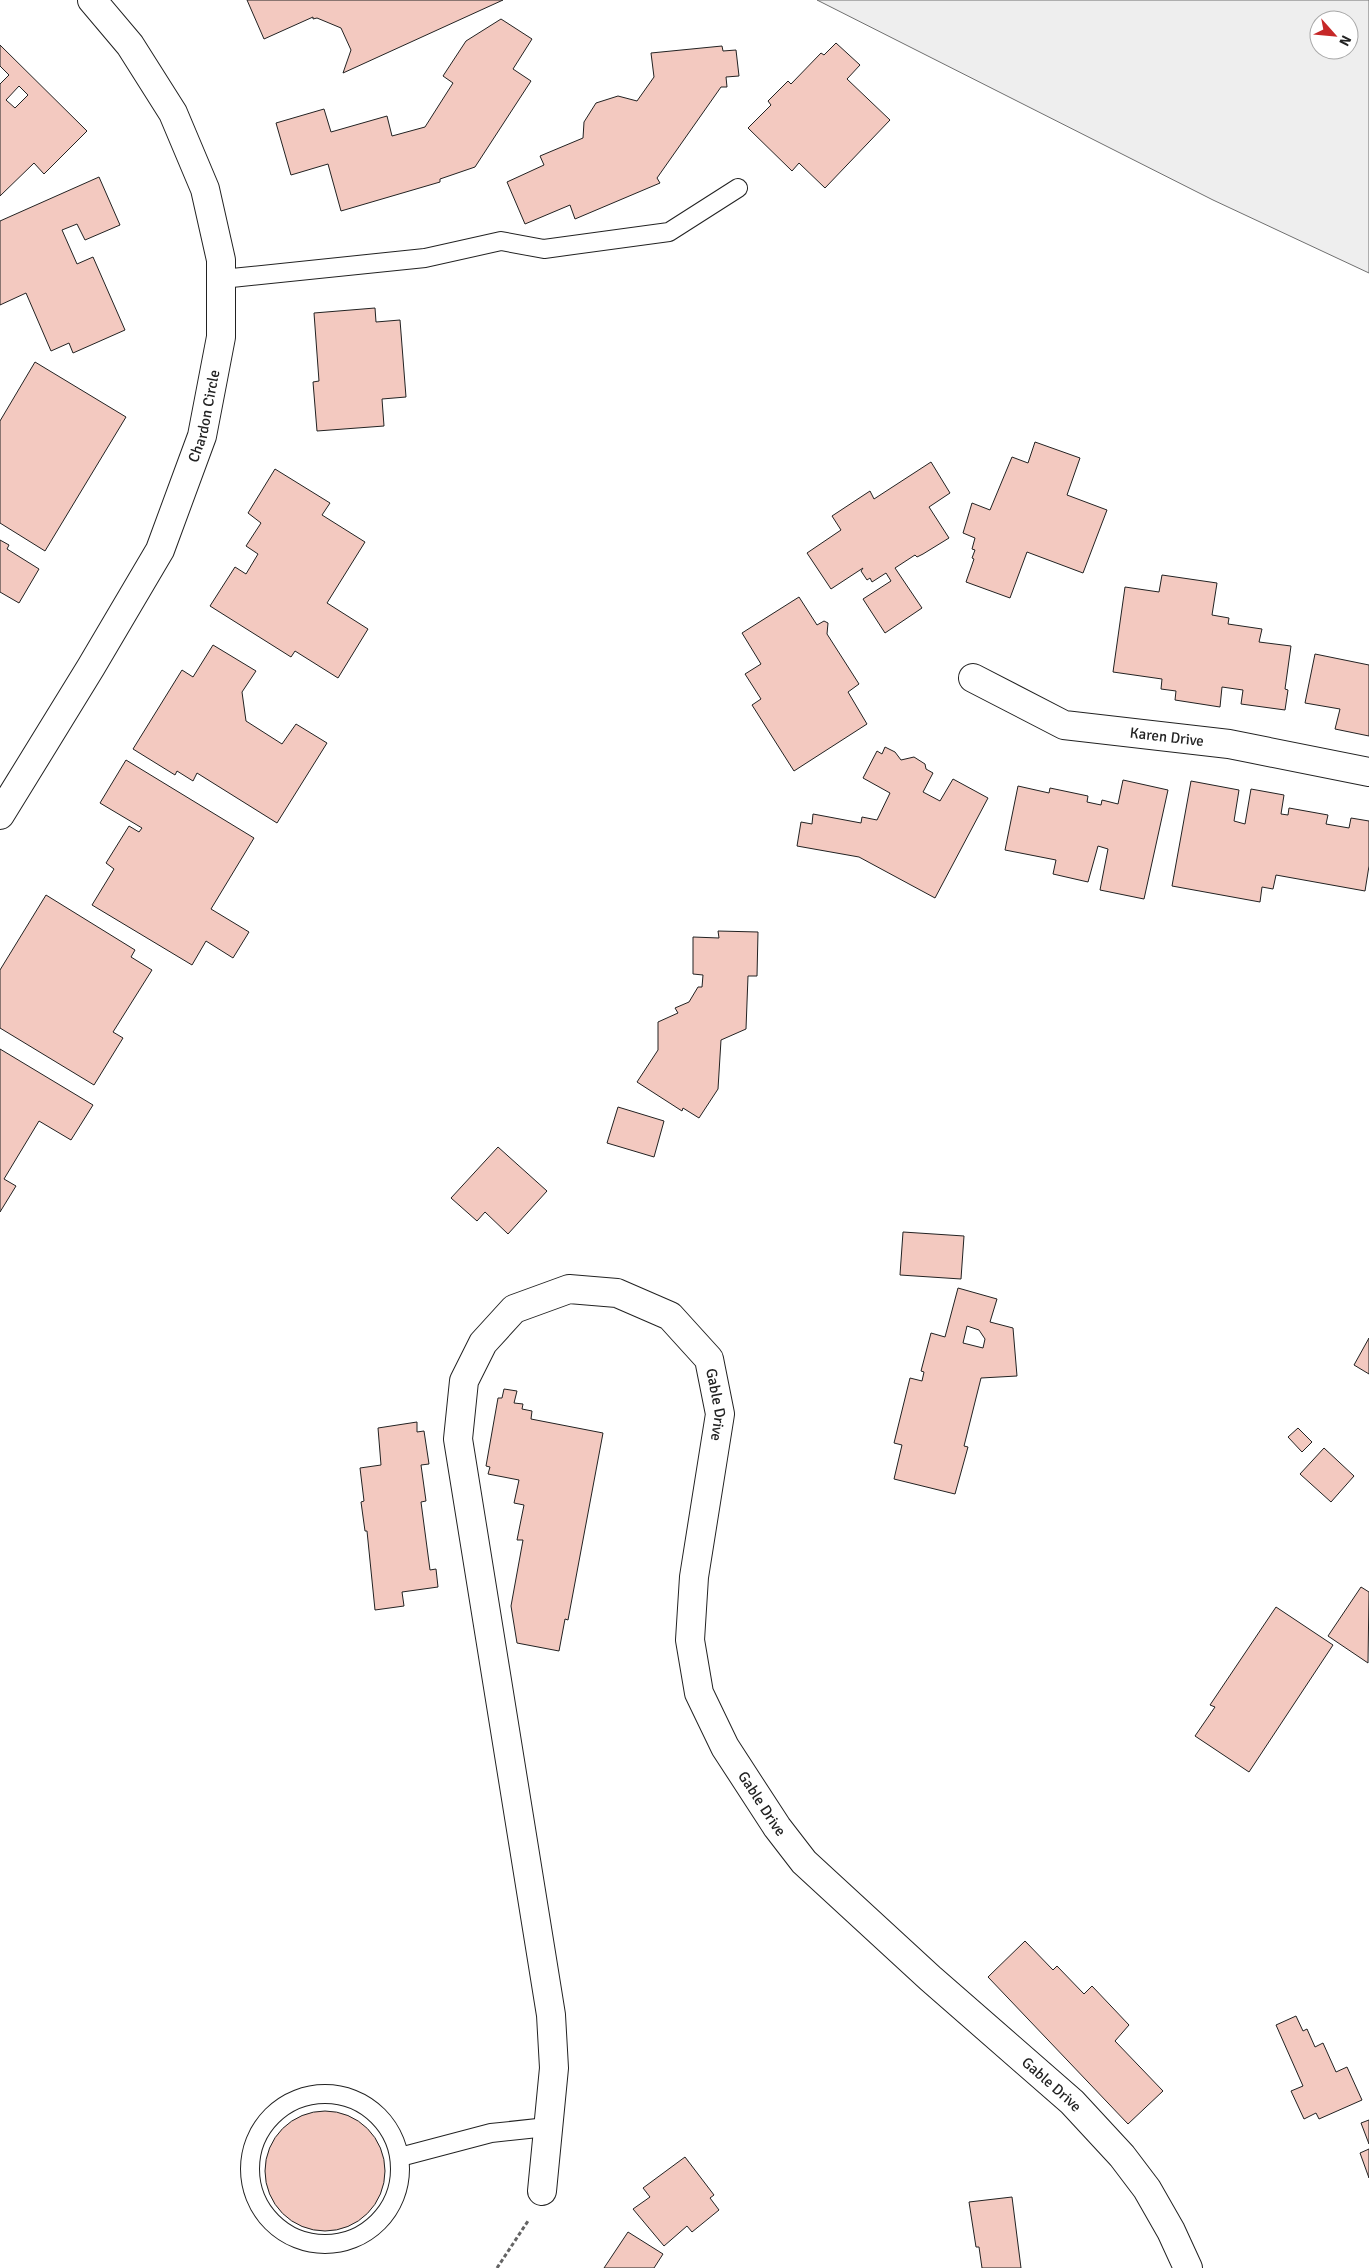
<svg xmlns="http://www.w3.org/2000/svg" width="1369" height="2268" font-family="Signika,sans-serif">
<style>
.green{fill:#eee;stroke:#6f6f6f;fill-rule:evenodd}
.building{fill:#f3c9c0;stroke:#222;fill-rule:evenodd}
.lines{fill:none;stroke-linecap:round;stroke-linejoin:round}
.service-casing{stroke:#222;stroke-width:20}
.minor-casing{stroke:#222;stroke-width:30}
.path{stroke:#646464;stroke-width:3;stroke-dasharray:4 2.5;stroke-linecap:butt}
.service{stroke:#fff;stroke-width:18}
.minor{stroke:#fff;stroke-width:28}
.labels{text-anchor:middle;stroke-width:4;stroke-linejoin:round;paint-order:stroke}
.street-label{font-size:15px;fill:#222;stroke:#fff}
</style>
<rect width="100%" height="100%" fill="#fff"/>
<path class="green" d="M817 0H1369V273L1213 200ZM1319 20H1349V50H1319Z"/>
<g class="building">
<path d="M247 0H503L343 73 351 50 341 28 317 18 313 19V17L264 39Z"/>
<path d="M501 19 532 39 513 69 531 81 475 167 440 179V182L341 211 328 164 291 175 276 123 324 109 331 132 387 116 392 136 425 127 453 83 443 76 466 41Z"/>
<path d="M836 43 860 65 847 79 890 120 825 188 799 163 792 171 748 128 771 105 768 101 788 81 791 84 821 53 824 55Z"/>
<path d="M0 45 87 131 44 174 34 163 0 196V84L9 75 0 66ZM19 86 28 95 15 108 6 100Z"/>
<path d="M722 46 723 51 736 50 739 76 726 77 727 87H721L657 178 660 183 575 219 570 205 525 224 507 182 544 165 540 156 583 138 584 122 596 103 618 96 637 101 654 77 651 53Z"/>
<path d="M99 177 120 225 85 240 77 224 62 230 77 264 93 257 125 330 73 353 69 343 51 351 26 293 0 305V221Z"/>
<path d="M375 308 376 322 400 320 406 397 382 399 384 426 317 431 313 382 319 381 314 313Z"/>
<path d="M35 362 126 417 45 551 0 523V421Z"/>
<path d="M1035 442 1080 458 1067 495 1107 510 1083 573 1027 552 1010 598 966 582 974 559 972 558 975 550 972 549 975 538 963 533 972 503 990 510 1012 457 1028 463Z"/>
<path d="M931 462 950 493 929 507 949 538 923 554 917 557 915 555 895 568 922 608 885 633 863 599 891 581 886 573 872 582 870 578 867 580 861 571 863 568 831 589 807 553 841 530 832 516 870 491 874 499Z"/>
<path d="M275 469 330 503 322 515 365 542 327 603 368 629 338 678 295 651 291 657 210 606 235 567 246 574 258 554 246 546 261 523 248 513Z"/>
<path d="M0 540 9 545 7 549 39 569 19 603 0 592Z"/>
<path d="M1162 575 1217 583 1212 615 1229 618 1228 624 1262 629 1259 642 1291 646 1285 689 1288 690 1285 710 1241 704 1243 690 1222 687 1220 707 1175 700 1176 691 1161 689 1162 679 1113 672 1125 587 1159 592Z"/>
<path d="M799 597 817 625 824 621 828 623 827 634 859 684 848 692 867 724 794 771 752 705 761 699 745 674 761 664 742 633Z"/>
<path d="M213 645 256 671 242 692 246 721 282 744 296 724 327 743 277 823 197 773 193 781 177 771 175 775 133 749 182 670 193 677Z"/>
<path d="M1315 654 1369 665V736L1335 729 1340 709 1305 703Z"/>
<path d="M885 747 895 752 901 760 914 757 925 764 926 769 933 773 923 792 940 801 953 779 988 798 935 898 859 857 797 846 801 822 812 824 813 814 861 823 862 817 877 820 890 793 863 778 877 751 882 754Z"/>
<path d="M126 760 254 838 211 909 249 932 233 958 206 941 192 965 92 905 114 869 106 863 129 826 139 832 142 828 100 803Z"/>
<path d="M1123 780 1168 790 1144 899 1100 890 1108 849 1098 846 1088 882 1053 874 1056 860 1005 850 1018 786 1049 793 1050 788 1088 796 1087 802 1101 805 1102 800 1118 804Z"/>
<path d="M1191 781 1239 790 1234 821 1245 824 1251 789 1284 795 1281 814 1288 815 1289 808 1328 815 1326 824 1349 828 1351 818 1369 821V866L1365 891 1276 875 1273 889 1262 887 1260 902 1172 886Z"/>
<path d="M46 895 135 950 131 957 152 970 113 1032 123 1038 94 1085 0 1028V970Z"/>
<path d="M718 931 758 932 757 976H748L746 1029 721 1040 718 1089 699 1118 683 1108 682 1111 637 1082 658 1050V1022L678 1013 675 1008 689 1002 698 987H702L703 975 693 974V937L719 938Z"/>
<path d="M0 1049 93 1105 71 1140 39 1121 4 1179 16 1186 0 1212Z"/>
<path d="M618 1107 664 1121 654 1157 607 1143Z"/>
<path d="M498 1147 547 1191 508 1234 485 1212 477 1221 451 1198Z"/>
<path d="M903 1232 964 1236 961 1279 900 1275Z"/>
<path d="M958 1288 997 1299 990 1322 1013 1328 1017 1376 981 1378 964 1446 968 1447 955 1494 894 1479 902 1445 894 1443 910 1378 922 1381 924 1372 921 1371 931 1333 945 1337ZM967 1326 979 1330 985 1339 983 1348 963 1343Z"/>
<path d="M1369 1338V1374L1354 1365Z"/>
<path d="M504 1389 517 1391 514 1403 523 1404 522 1409 532 1411 531 1419 603 1433 568 1620 565 1619 559 1651 517 1643 511 1606 523 1540H517L524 1505 514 1503 519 1480 488 1474 490 1467 486 1466 498 1398H502Z"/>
<path d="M417 1422V1432L424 1431 429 1464 421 1465 426 1501 421 1502 430 1570 436 1569 438 1587 402 1592 404 1606 375 1610 367 1531H365L361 1502 364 1501 360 1468 381 1465 378 1428Z"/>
<path d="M1298 1428 1312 1442 1302 1452 1288 1437Z"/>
<path d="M1324 1448 1354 1476 1331 1502 1300 1474Z"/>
<path d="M1361 1587 1369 1592 1368 1663 1328 1636Z"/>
<path d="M1276 1607 1333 1645 1249 1772 1195 1736 1215 1707 1210 1705Z"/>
<path d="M1025 1941 1053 1970 1057 1966 1084 1994 1092 1986 1129 2025 1115 2041 1163 2091 1128 2124 988 1977Z"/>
<path d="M1296 2016 1303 2031 1307 2029 1315 2047 1323 2043 1336 2072 1347 2067 1362 2100 1319 2119 1316 2113 1304 2119 1291 2091 1303 2086 1276 2025Z"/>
<circle cx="325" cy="2171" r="60"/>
<path d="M1369 2120V2144L1361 2123Z"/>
<path d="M1369 2149V2178L1360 2153Z"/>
<path d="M685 2157 714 2195 710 2198 719 2210 692 2232 687 2226 664 2246 633 2209 650 2197 643 2188Z"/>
<path d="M1012 2197 1021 2268H982L979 2247H976L969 2202Z"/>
<path d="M628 2232 663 2254 654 2268H604Z"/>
</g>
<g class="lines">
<defs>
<g id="service">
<path d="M222 279 425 258 501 241 544 249 669 232 738 188"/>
<circle cx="325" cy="2169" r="75"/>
<path d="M400 2157 491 2133 547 2127"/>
</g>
<g id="minor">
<path id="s1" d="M973 678 1064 725 1229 744 1369 772"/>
<path id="s2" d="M0 815 91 667 160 550 202 436 221 337V260L205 189 173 113 130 45 92 0"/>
<path id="s3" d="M542 2191 554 2068 551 2015 458 1439 464 1381 483 1343 514 1309 569 1289 617 1293 670 1316 709 1359 720 1414 694 1577 690 1640 699 1693 725 1747 777 1827 804 1862 930 1978 1072 2102 1122 2156 1147 2189 1171 2231 1188 2268"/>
</g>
</defs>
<use href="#service" class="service-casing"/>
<use href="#minor" class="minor-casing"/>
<path class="path" d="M497 2268 528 2221"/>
<use href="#service" class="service"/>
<use href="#minor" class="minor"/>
</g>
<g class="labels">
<g class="street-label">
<text dy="5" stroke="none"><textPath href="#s2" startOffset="451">Chardon Circle</textPath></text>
<text dy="5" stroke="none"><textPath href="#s1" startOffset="206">Karen Drive</textPath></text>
<text dy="5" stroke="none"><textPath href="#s3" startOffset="1176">Gable Drive</textPath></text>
<text dy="5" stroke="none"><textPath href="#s3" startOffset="1595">Gable Drive</textPath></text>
<text dy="5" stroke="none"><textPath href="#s3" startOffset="2000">Gable Drive</textPath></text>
</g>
</g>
<g transform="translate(1334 35) rotate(117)"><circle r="24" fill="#ffffff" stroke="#a7a7a7"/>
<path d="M0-4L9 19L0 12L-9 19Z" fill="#c62828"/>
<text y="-8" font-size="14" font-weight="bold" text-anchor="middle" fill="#222222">N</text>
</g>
</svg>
